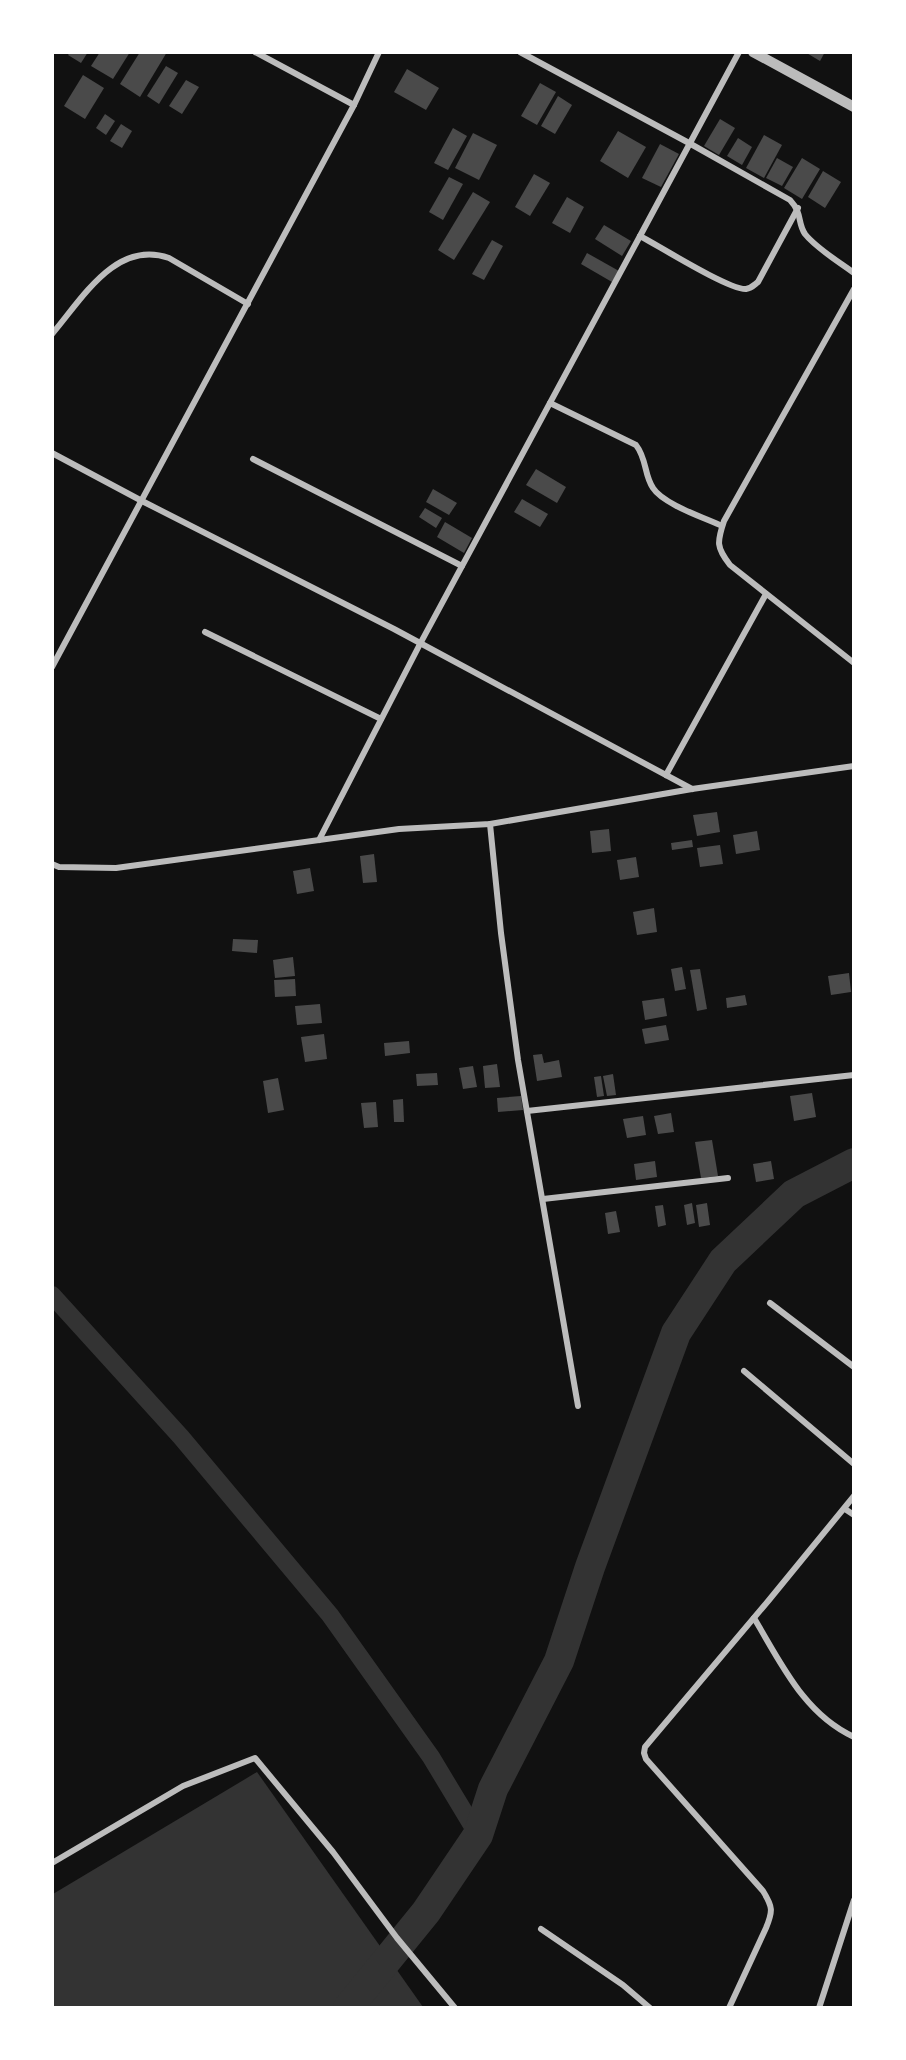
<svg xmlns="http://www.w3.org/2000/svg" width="906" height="2060" font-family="'Zilla Slab',serif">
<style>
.water{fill:#333}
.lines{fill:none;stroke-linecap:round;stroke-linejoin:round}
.canal{stroke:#333;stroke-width:18}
.river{stroke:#333;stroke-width:30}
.building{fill:#4a4a4a}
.minor{stroke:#bcbcbc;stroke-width:6}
.tertiary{stroke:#bcbcbc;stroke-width:10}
</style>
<rect width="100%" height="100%" fill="#111"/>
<path class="water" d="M257 1772 423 2007H53V1894Z"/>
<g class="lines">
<path class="canal" d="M52 1295 181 1437 330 1615 431 1757 478 1835"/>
<path class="river" d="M348 2008 426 1912 478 1835 493 1789 559 1661 590 1567 676 1333 723 1261 794 1194 854 1163"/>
</g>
<g class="building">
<path d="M70 52H88L81 63 68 55Z"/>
<path d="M100 52H130L113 79 91 66Z"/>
<path d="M140 52H167L140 97 120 84Z"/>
<path d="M805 52H825L820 61Z"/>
<path d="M166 66 178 73 159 104 147 96Z"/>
<path d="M407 69 439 88 426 110 394 92Z"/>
<path d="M83 75 104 88 85 119 64 106Z"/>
<path d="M186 80 199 87 182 114 169 106Z"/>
<path d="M540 83 556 92 537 125 521 116Z"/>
<path d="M558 96 572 105 555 134 541 126Z"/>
<path d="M105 114 115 121 106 135 96 128Z"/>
<path d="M720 119 735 128 719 155 704 146Z"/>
<path d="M121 124 132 131 122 148 110 141Z"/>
<path d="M453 128 467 136 448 170 434 163Z"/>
<path d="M618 131 646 147 628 178 600 161Z"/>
<path d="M473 133 497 145 479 180 455 168Z"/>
<path d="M764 135 782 145 764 178 746 168Z"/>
<path d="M738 138 752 147 742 165 727 156Z"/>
<path d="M660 144 679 154 661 187 642 178Z"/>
<path d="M777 158 793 167 782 186 766 178Z"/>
<path d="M802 158 820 169 802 199 784 188Z"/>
<path d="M823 171 841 182 825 208 808 197Z"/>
<path d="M534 174 550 183 530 216 515 207Z"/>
<path d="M449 177 463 184 443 220 429 212Z"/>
<path d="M473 192 490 202 454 260 438 250Z"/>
<path d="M567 197 584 207 570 233 552 223Z"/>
<path d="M604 225 631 241 622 256 595 239Z"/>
<path d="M492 240 503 246 484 280 472 274Z"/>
<path d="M587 253 619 271 612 282 581 264Z"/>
<path d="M536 469 566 487 557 503 526 485Z"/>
<path d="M433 489 457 503 449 515 426 502Z"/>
<path d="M522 499 548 514 540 527 514 512Z"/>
<path d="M425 508 442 518 436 528 419 517Z"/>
<path d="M445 522 472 538 464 553 437 537Z"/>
<path d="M717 812 720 832 697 836 693 815Z"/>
<path d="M609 829 611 851 592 853 590 831Z"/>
<path d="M757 831 760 850 736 854 733 835Z"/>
<path d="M692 840 693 847 672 850 671 843Z"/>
<path d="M720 845 723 864 700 867 697 848Z"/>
<path d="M374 854 377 882 363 883 360 856Z"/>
<path d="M636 857 639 877 620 880 617 860Z"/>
<path d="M310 868 314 891 297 894 293 871Z"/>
<path d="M654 908 657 932 637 935 633 912Z"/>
<path d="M233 939 258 940 257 953 232 951Z"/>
<path d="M293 957 295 976 275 978 273 960Z"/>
<path d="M682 967 686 989 675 991 671 969Z"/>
<path d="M700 969 707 1009 697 1011 690 970Z"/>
<path d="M849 973 851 992 831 995 828 976Z"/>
<path d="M295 979 296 996 275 997 274 980Z"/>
<path d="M745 995 747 1005 727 1008 726 998Z"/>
<path d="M664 998 667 1016 645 1020 642 1001Z"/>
<path d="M320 1004 322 1023 297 1025 295 1006Z"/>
<path d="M666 1025 669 1040 645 1044 642 1029Z"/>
<path d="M324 1034 327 1059 305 1062 301 1037Z"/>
<path d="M409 1041 410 1053 385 1056 384 1043Z"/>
<path d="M542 1054 544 1063 559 1060 562 1077 537 1081 533 1055Z"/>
<path d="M497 1064 500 1087 485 1088 483 1066Z"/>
<path d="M473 1066 477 1087 463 1089 459 1068Z"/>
<path d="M437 1073 438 1085 417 1086 416 1074Z"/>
<path d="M613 1074 616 1095 607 1096 603 1076Z"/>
<path d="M601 1076 604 1096 597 1097 594 1077Z"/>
<path d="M278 1078 284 1110 268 1113 263 1081Z"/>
<path d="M812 1093 816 1117 794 1121 790 1096Z"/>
<path d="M521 1096 523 1110 498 1112 497 1098Z"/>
<path d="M403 1099 404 1122H394L393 1100Z"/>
<path d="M376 1102 378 1127 364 1128 361 1103Z"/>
<path d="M671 1113 674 1132 658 1134 654 1116Z"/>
<path d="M643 1116 646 1135 627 1138 623 1119Z"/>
<path d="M712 1140 718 1176 701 1178 695 1142Z"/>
<path d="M655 1161 657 1177 636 1180 634 1164Z"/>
<path d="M771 1161 774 1179 756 1182 753 1164Z"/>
<path d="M692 1203 695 1223 687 1225 684 1205Z"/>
<path d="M707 1203 710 1225 699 1227 696 1205Z"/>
<path d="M663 1205 666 1225 658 1227 655 1206Z"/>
<path d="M616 1211 620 1232 608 1234 605 1213Z"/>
</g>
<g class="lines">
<g class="minor">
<path d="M255 52 354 105"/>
<path d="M520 52 689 143 790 200C803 214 797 222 805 234 816 248 839 262 854 273"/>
<path d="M640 236 739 52"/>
<path d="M854 289 724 521C717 542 716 547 730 565L854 663"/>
<path d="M52 334C82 299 116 239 169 258L248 304"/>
<path d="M550 403 636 445C647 459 644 475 653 488 663 504 705 518 722 526"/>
<path d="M52 453 142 501 394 629 692 789"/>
<path d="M253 459 462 566"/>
<path d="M205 632 381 719"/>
<path d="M52 667 354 105 379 52"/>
<path d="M666 775 766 594"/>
<path d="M490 824 501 933 518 1060 578 1406"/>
<path d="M319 840 420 644 640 236C659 246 729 290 746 289 752 288 754 285 758 282L798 208"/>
<path d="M52 864 59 867 116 868 399 829 490 824 692 789 854 766"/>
<path d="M527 1111 854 1075"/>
<path d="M543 1199 728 1178"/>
<path d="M770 1303 854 1367"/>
<path d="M744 1371 854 1464"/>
<path d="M845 1509 854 1515"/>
<path d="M754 1618C781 1663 804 1714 854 1737"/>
<path d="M52 1863 183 1786 255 1758 333 1852 397 1938 455 2008"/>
<path d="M541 1929 623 1985 650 2008"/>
<path d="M729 2008 766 1928C773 1911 773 1907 763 1891L646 1759 644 1753 645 1747 769 1600 854 1496"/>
<path d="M819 2008 854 1900"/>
</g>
<path class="tertiary" d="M753 52 854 107"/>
</g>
<rect width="906" height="2060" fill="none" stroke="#ffffff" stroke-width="108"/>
</svg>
